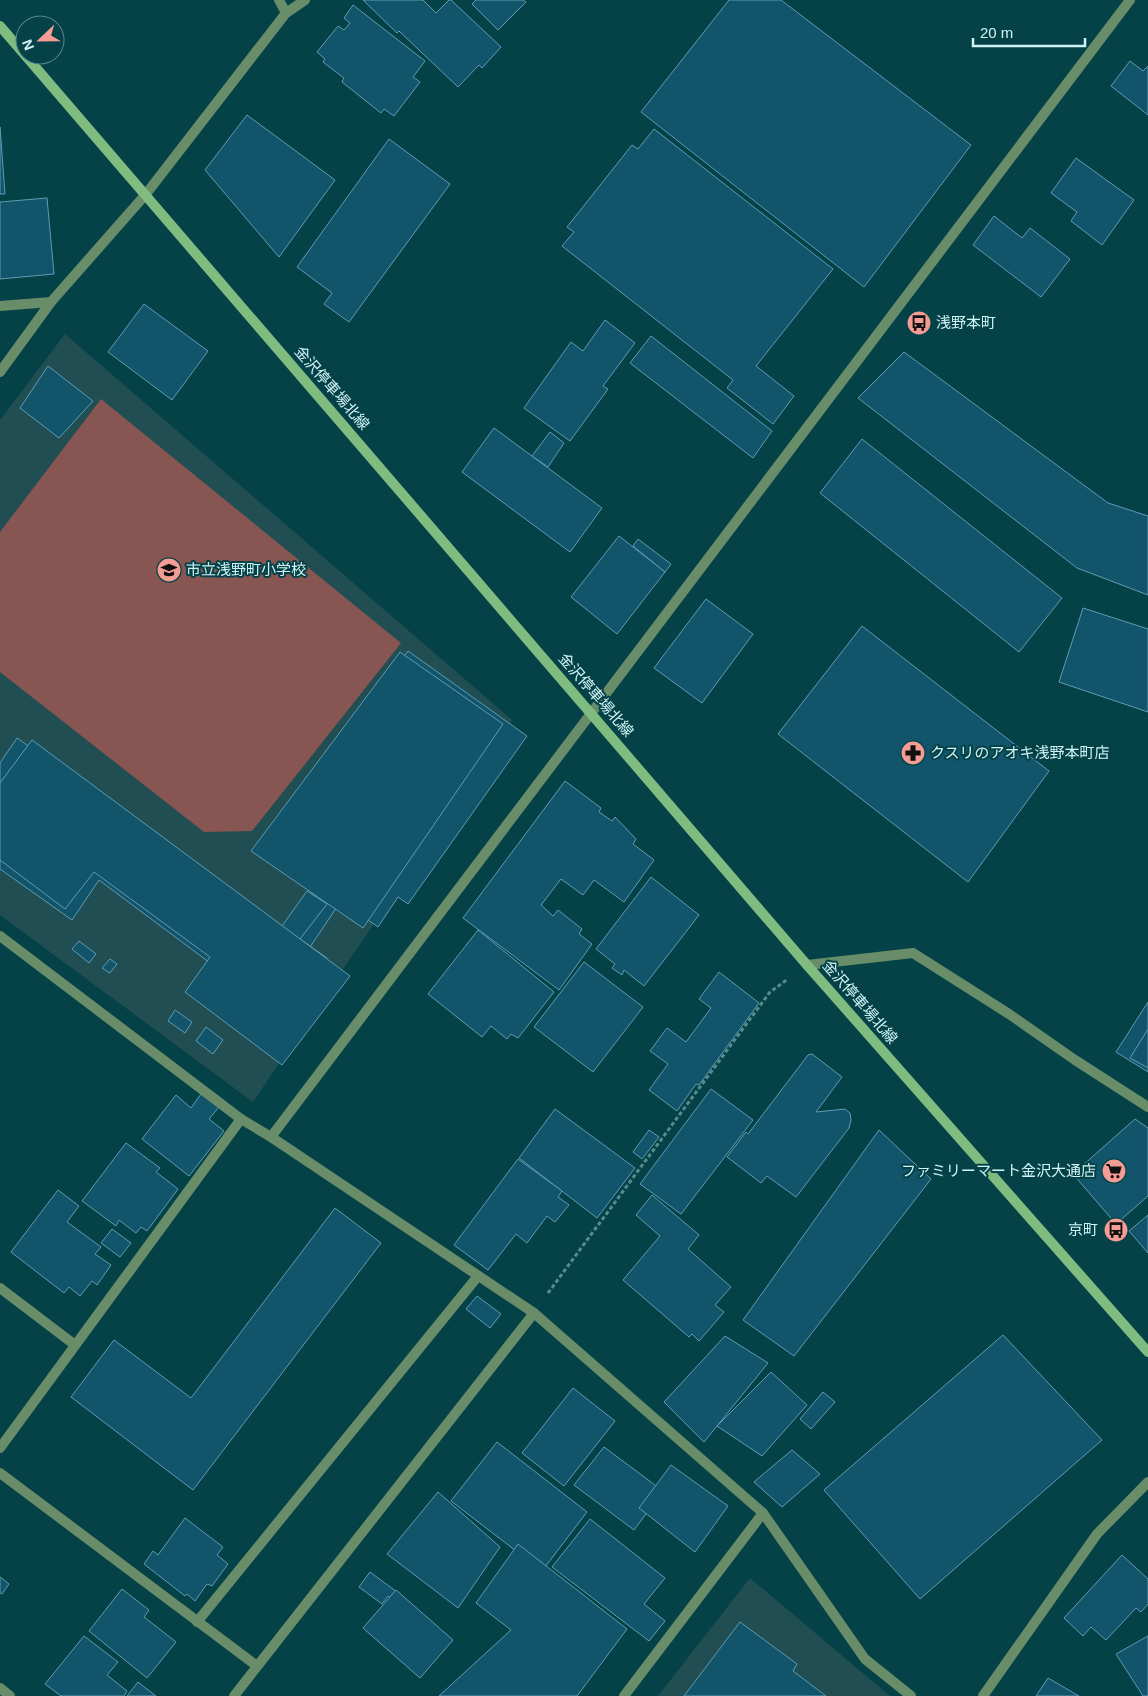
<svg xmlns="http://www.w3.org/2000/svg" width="1148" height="1696" font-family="Arial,'Noto Sans JP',sans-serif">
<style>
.built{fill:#214e52}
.pitch{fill:#885652}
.building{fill:#12556a;stroke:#5f9cb3}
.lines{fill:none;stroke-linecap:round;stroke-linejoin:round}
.path{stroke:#588b8f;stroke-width:3;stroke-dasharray:4 2.5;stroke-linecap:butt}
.lane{stroke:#688d68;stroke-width:10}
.street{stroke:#688d68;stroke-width:10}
.secondary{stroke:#80bc80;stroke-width:10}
.labels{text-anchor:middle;stroke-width:4;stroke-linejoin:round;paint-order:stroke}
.poi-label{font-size:15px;fill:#d0f3f6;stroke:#044248;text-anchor:start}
.street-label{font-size:15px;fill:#d0f3f6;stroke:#044248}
</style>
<rect width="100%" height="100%" fill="#044248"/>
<g class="built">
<path d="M65 334 512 720 253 1102 0 915V420Z"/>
<path d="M750 1578 890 1696H658Z"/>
</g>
<path class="pitch" d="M101 399 401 643 252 831 204 832 0 672V532Z"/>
<g class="building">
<path d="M363 0H423L436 13 449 0H451L501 47 482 68 479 65 458 87 399 31 397 33Z"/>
<path d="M476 0H523L526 2 498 30 472 4Z"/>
<path d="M729 0H781L971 145 864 287 641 112Z"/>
<path d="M353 5 425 61 413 77 420 82 394 116 384 109 381 113 342 82 344 78 323 62 325 59 317 52 338 26 344 30 350 23 344 18Z"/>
<path d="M1130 61 1143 71 1148 66V115L1111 86Z"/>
<path d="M247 115 335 180 279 257 205 170Z"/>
<path d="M0 127 5 194H0Z"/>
<path d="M654 129 833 269 756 366 794 396 773 424 727 388 733 380 562 246 574 232 567 227 632 145 638 149Z"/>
<path d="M389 139 450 184 349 322 324 304 332 293 297 267Z"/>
<path d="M1076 158 1134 200 1102 245 1071 221 1077 212 1051 193Z"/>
<path d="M47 198 54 274 0 279V202Z"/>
<path d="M994 216 1022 238 1030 228 1070 259 1041 297 973 245Z"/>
<path d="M144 304 208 351 172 400 108 352Z"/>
<path d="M605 320 635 343 603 386 608 389 570 441 524 408 571 342 583 351Z"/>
<path d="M651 336 772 431 753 458 630 363Z"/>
<path d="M904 352 1108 503 1148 516V595L1077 568 858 398Z"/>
<path d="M48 366 93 401 59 438 20 408Z"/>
<path d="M494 428 602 508 570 552 462 472Z"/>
<path d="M550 432 564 443 548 467 532 456Z"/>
<path d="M862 439 1062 598 1019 652 820 493Z"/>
<path d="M619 536 665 572 617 634 571 597Z"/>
<path d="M638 539 671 564 665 572 633 546Z"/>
<path d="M706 599 753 634 702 703 654 668Z"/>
<path d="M1083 608 1148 629V712L1059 682Z"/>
<path d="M862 626 1049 771 968 882 778 734Z"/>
<path d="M408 651 527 736 408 904 398 897 378 927 341 901 310 947 290 932 322 887 272 852 294 822 288 818Z"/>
<path d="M400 652 503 724 363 928 251 851Z"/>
<path d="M17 738 282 926 307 891 327 904 300 939 327 958 285 1019 99 880 72 920 0 869V763Z"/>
<path d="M32 740 350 976 282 1065 185 992 210 957 94 872 65 909 0 860V783Z"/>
<path d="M565 781 601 808 599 812 612 821 615 817 636 839 633 844 654 860 624 902 594 880 583 895 561 879 541 905 553 916 558 910 582 929 579 934 592 944 559 990 463 918Z"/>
<path d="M651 877 699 915 644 986 624 970 622 975 612 968 615 964 596 949Z"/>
<path d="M478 930 554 992 518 1038 511 1034 507 1039 491 1026 482 1037 428 994Z"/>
<path d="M79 941 96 954 89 963 72 949Z"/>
<path d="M110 959 117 964 110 973 102 968Z"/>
<path d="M584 962 643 1007 593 1072 534 1027Z"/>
<path d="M719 972 759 1003 699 1085 696 1084 677 1111 649 1090 668 1064 650 1051 667 1028 686 1042 711 1008 699 999Z"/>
<path d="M1148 1002V1072L1116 1052Z"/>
<path d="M175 1010 192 1022 185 1033 168 1021Z"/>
<path d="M206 1027 223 1040 213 1054 196 1041Z"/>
<path d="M1148 1029V1068L1130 1058Z"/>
<path d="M812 1054 842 1077 816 1112 845 1109 850 1113 851 1120 849 1128 796 1197 767 1176 761 1183 727 1157 746 1132 748 1134 808 1055Z"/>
<path d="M711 1089 753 1120 681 1214 640 1184Z"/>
<path d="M201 1094 219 1107 209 1119 224 1131 189 1176 142 1139 176 1095 191 1108Z"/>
<path d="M555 1109 635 1168 597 1218 519 1158Z"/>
<path d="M1135 1119 1148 1128V1196L1116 1224 1073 1174Z"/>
<path d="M649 1130 659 1137 642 1159 633 1152Z"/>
<path d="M879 1130 931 1179 794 1356 743 1320Z"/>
<path d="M126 1143 160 1168 156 1172 178 1189 147 1231 141 1227 136 1233 119 1220 116 1226 82 1201Z"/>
<path d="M518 1159 562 1191 558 1197 569 1205 555 1222 547 1216 527 1243 516 1234 488 1270 454 1245Z"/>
<path d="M58 1190 79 1206 67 1222 101 1247 95 1254 111 1265 97 1285 92 1281 80 1296 69 1287 64 1293 11 1252Z"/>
<path d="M652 1195 699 1235 688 1249 731 1287 715 1305 724 1312 699 1341 692 1334 689 1337 623 1280 660 1236 636 1215Z"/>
<path d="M335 1208 381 1243 193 1490 71 1397 114 1340 191 1398Z"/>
<path d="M1148 1215V1253L1129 1231Z"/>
<path d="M112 1229 131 1243 120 1257 101 1243Z"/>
<path d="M477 1296 501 1314 490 1328 466 1309Z"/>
<path d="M1003 1335 1102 1440 920 1599 824 1490Z"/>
<path d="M725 1336 768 1363 704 1442 664 1402Z"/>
<path d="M771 1372 807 1405 762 1456 717 1426Z"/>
<path d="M573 1388 615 1421 564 1486 522 1453Z"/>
<path d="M823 1392 835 1402 811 1429 800 1419Z"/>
<path d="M497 1442 587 1512 542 1571 451 1501Z"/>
<path d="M604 1447 663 1491 634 1530 574 1485Z"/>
<path d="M792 1450 820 1474 782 1507 754 1482Z"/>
<path d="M671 1465 728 1506 695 1552 639 1508Z"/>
<path d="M438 1492 500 1547 458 1608 387 1554Z"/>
<path d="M185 1518 223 1547 217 1555 228 1564 212 1586 207 1584 195 1601 187 1594 185 1596 144 1564 153 1551 158 1555Z"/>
<path d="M590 1519 665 1578 644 1604 665 1621 649 1641 552 1567Z"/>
<path d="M518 1544 627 1629 577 1696H439L511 1630 476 1603Z"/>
<path d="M1122 1555 1148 1579V1604L1141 1612 1136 1608 1106 1640 1091 1627 1083 1636 1064 1618Z"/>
<path d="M370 1572 401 1595 396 1602 388 1596 382 1604 359 1587Z"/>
<path d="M0 1577 9 1584 2 1594 0 1593Z"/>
<path d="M122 1589 149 1610 144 1617 176 1642 147 1678 89 1631Z"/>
<path d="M396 1590 453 1640 420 1678 363 1628Z"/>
<path d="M740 1622 797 1664 793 1671 826 1696H684Z"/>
<path d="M84 1636 118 1662 107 1675 127 1691 124 1696H61L45 1684Z"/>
<path d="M1148 1636V1696H1143L1116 1654Z"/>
<path d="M1048 1678 1079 1696H1036Z"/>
<path d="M138 1682 156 1696H127Z"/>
</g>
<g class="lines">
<path class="path" d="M548 1293 770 992 788 979"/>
<g class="lane">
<path d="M279 0 286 13 305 0"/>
<path d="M197 1622 478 1276"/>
</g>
<g class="street">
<path d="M0 306 51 302"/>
<path d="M0 372 51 302 146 194 286 13"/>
<path d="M0 936 241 1119 271 1137 534 1313 763 1513 865 1659 911 1696"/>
<path d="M807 965 913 953 1009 1014 1075 1060 1148 1107"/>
<path d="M271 1137 1130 0"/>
<path d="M0 1288 75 1345"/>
<path d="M0 1448 241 1119"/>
<path d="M0 1473 257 1666"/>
<path d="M0 1688 10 1696"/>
<path d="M234 1696 534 1313"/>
<path d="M624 1696 763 1513"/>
<path d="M983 1696 1097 1534 1148 1482"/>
</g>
<g class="secondary">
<path d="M0 26 25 55"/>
<path d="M25 55 807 965 1148 1352"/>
</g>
</g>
<defs>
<symbol id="bus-disc" viewBox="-11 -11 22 22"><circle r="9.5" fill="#f59c95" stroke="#044248"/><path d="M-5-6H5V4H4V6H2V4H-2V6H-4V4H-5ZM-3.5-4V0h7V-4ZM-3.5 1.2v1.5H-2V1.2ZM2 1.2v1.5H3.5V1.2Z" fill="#111"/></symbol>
<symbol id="school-disc" viewBox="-11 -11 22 22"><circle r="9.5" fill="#f59c95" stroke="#044248"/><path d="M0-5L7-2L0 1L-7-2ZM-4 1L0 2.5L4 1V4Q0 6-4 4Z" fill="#111"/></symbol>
<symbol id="pharmacy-disc" viewBox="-11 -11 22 22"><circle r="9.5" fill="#f59c95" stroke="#044248"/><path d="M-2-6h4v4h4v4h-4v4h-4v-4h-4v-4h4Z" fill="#111"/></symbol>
<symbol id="supermarket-disc" viewBox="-11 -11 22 22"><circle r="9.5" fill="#f59c95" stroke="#044248"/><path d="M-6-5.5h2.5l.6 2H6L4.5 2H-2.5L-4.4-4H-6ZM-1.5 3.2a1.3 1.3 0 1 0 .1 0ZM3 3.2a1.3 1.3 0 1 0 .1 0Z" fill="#111"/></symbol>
</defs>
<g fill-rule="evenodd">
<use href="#bus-disc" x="905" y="309" width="28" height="28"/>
<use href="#school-disc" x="155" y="556" width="28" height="28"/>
<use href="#pharmacy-disc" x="899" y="739" width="28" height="28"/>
<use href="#supermarket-disc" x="1100" y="1157" width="28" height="28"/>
<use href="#bus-disc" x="1102" y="1216" width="28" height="28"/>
</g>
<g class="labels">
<g class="poi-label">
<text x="936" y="328">浅野本町</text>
<text x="186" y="575">市立浅野町小学校</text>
<text x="930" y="758">クスリのアオキ浅野本町店</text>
<text x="1096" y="1176" text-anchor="end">ファミリーマート金沢大通店</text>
<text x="1098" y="1235" text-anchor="end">京町</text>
</g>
<g class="street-label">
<text transform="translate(332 388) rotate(49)" y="5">金沢停車場北線</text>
<text transform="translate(596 695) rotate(49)" y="5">金沢停車場北線</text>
<text transform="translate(860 1002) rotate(49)" y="5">金沢停車場北線</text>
</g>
</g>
<g transform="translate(40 40) rotate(248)"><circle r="24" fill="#044248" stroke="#56898e"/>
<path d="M0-4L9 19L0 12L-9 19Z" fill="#f59c95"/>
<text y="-8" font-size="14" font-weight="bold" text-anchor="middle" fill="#d0f3f6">N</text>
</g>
<path d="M973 38v8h112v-8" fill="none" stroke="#d0f3f6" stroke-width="2.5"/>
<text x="980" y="38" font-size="15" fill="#d0f3f6" stroke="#044248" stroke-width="4" paint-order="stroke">20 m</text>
</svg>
